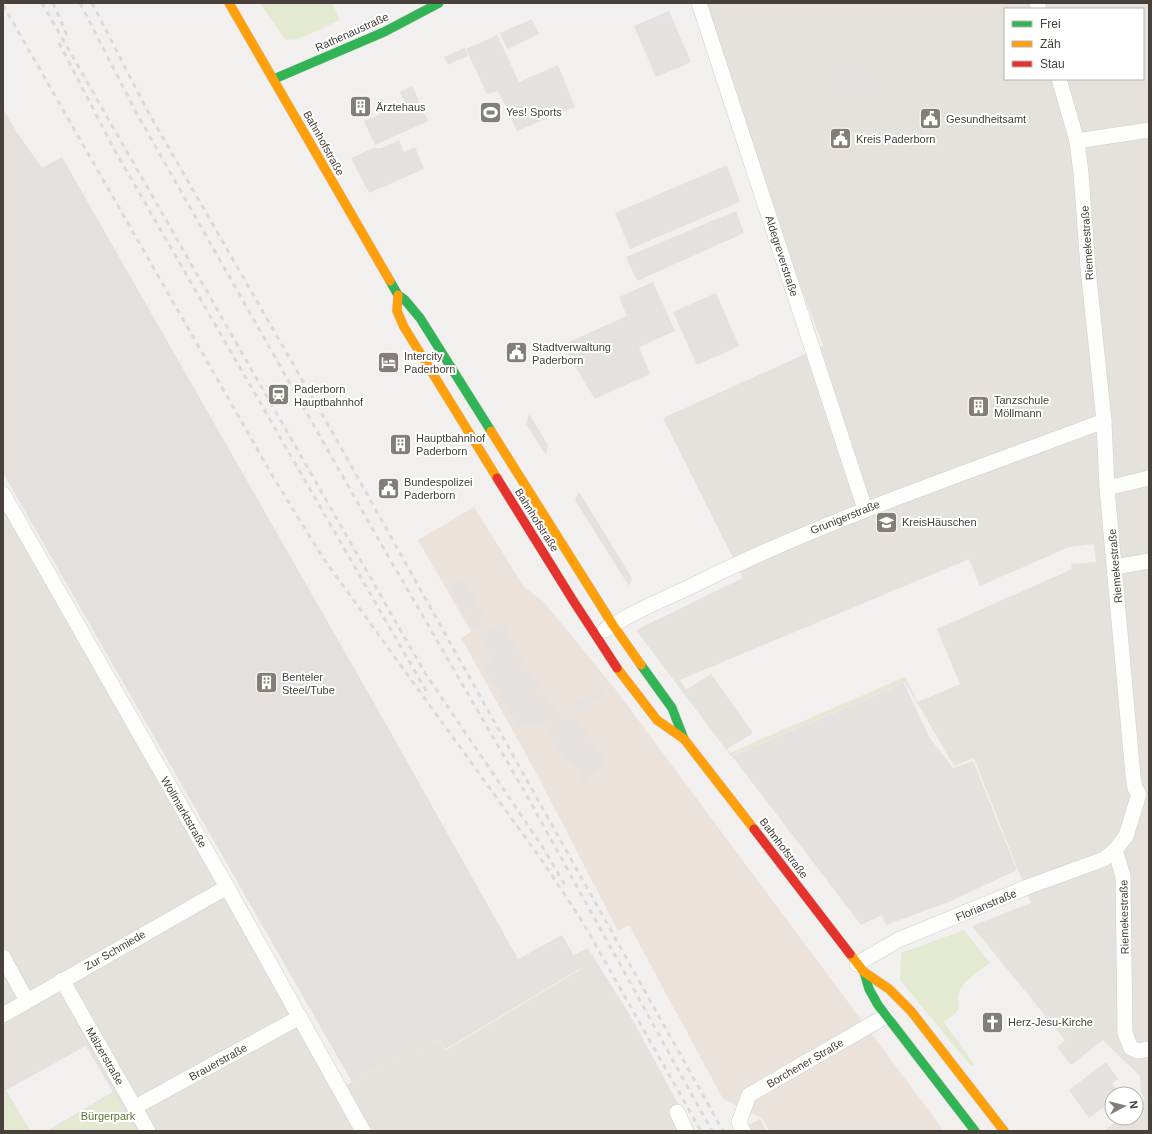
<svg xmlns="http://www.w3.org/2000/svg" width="1152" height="1134" font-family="Arial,sans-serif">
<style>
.residential{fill:#e5e1dc;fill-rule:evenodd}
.commercial{fill:#ece2dc}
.industrial{fill:#e4e0de}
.green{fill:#e4e9d1}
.parking{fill:#e4e1df}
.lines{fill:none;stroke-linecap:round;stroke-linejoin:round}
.street-casing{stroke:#d0cecb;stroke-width:16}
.fast-casing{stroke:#d0ccc5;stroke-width:10}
.slow-casing{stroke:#d0ccc5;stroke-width:10}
.jam-casing{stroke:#d0ccc5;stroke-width:10}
.street{stroke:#fdfdfc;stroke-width:15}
.fast{stroke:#30b455;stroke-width:9}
.slow{stroke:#ff9f0a;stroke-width:9}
.jam{stroke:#e5322d;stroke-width:9}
.rail{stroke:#dadada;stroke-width:3;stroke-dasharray:5 5;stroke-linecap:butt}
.labels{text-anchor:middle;stroke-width:4;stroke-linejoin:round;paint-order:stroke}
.street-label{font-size:11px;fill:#48403a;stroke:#fff}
.poi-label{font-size:11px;fill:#48403a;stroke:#fff;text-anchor:start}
.park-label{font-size:11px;fill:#567532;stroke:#fff}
</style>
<rect width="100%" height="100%" fill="#f2f0ee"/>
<g class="residential">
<path d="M693 3H1149V1131H1104L1121 1118H1136V1107L1145 1100 1141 1092 1140 1076 1103 1040 1071 1065 1057 1047 1065 1040 972 926 1031 903 974 758 954 766 905 682 731 756 636 630 743 578 663 418 823 346ZM1005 9H1143V79H1005ZM1094 544 1096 562 1071 564 1072 569 937 629 960 684 918 702 905 677 730 753 727 749 753 733 711 674 686 690 680 680 969 559 980 586 1069 547Z"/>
<path d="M3 503 334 1093 405 1050 408 1055 436 1039 438 1043 441 1041 446 1050 581 969 573 955 588 948 631 1017 693 1131H47L113 1092 86 1046 6 1090 30 1131H3Z"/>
</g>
<path class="commercial" d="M474 507 524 587 543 601 616 690 944 1131H769L763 1119 723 1099 629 925 618 931 532 765 461 638 471 632 418 540Z"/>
<path class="industrial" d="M3 108 16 131 42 168 62 157 373 701 518 959 562 935 581 968 446 1049 441 1041 438 1042 436 1039 408 1055 405 1050 352 1082 3 473Z"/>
<g class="green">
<path d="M260 3H332L340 20C328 25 295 44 285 39Z"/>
<path d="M905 677 906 680 735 754 733 752Z"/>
<path d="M964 930 990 963C977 973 952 986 959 1006L956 1013 944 1022 974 1064 971 1066 900 980 901 953Z"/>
<path d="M5 1091 30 1131H3V1092Z"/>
<path d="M114 1093 135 1131H49Z"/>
</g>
<g class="parking">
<path d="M1110 3H1149L1130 9H1111Z"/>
<path d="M669 11 691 62 656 77 634 26Z"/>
<path d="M836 13 838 21 798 35 795 27Z"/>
<path d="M532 19 539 34 507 49 500 33Z"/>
<path d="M497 35 519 82 558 65 575 107 517 131 498 91 487 94 466 49Z"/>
<path d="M465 48 468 56 448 65 444 57Z"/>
<path d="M869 55 883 94 826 114 813 74Z"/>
<path d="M1043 79H1048L1059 116 1055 117Z"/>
<path d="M412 86 428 121 375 145 364 121 405 103 400 92Z"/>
<path d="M399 140 404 152 415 147 424 169 369 193 351 158 373 148H381Z"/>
<path d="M881 156 885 166 856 176 852 166Z"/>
<path d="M727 165 740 202 630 249 615 213Z"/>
<path d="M913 177 921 185 820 222 813 214Z"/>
<path d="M736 211 744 233 637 281 626 257Z"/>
<path d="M1140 245H1149V272L1142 273Z"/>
<path d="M653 282 675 331 639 347 650 374 595 399 562 345 627 316 619 297Z"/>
<path d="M716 293 739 346 697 365 673 312Z"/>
<path d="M529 414 548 445 546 455 526 424Z"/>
<path d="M579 492 632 578 629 586 575 500Z"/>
<path d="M463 577 489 623 474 631 448 585Z"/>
<path d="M502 622 550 703 557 706 561 713 602 685 608 693 573 715 607 759 585 786 572 762 566 764 542 721 518 728 483 666 492 661 478 636Z"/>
<path d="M20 634 26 644 3 657V643Z"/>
<path d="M904 683 929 737 953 768 973 761 1017 870 949 902 886 925 882 915 861 925 732 756Z"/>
<path d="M1117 892 1118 921 1108 927V898Z"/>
<path d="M1118 925 1119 960 1109 968 1108 932Z"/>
<path d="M562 936 579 968 527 999 508 966Z"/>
<path d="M1119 965 1120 1014 1110 1022 1109 973Z"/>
<path d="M594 972 607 1019 597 1022 583 975Z"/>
<path d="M1106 1062 1118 1079 1112 1083 1119 1094H1112V1101L1089 1118 1069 1090Z"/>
<path d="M297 1117 303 1127 296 1131H278L277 1129Z"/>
<path d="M760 1119 766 1131H752L749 1125Z"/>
</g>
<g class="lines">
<defs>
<g id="street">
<path d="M699 3 865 509"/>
<path d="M1037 3 1039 9"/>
<path d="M1077 141 1149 130"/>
<path d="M1107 488 1149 478"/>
<path d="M3 494 227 887 363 1131"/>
<path d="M1115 567 1149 561"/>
<path d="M605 630C635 610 670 597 702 581 832 517 969 472 1104 421"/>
<path d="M1115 850 1123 876 1125 1033 1131 1048 1138 1051 1149 1049"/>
<path d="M3 957 27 1001"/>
<path d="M857 964 898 940 1030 886 1104 859 1115 850 1126 836 1139 794 1135 788 1133 776 1107 488 1104 421 1088 268 1081 173 1077 141 1059 79"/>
<path d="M62 980 148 1131"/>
<path d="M3 1015 227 887"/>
<path d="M135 1107 300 1017"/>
<path d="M677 1112 686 1131"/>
<path d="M743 1131 739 1122 749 1095 886 1016"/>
</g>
<g id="fast">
<path d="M274 79 384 32 439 3"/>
<path d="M390 281 398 295 405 300 420 318 491 431"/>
<path d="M641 665 672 708 684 739"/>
<path d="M864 972 869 989 878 1005 975 1131"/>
</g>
<g id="slow">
<path d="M229 3 390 281"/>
<path d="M398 295 397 311 404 327 497 478"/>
<path d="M491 431 613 625 641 665"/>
<path d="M617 668 657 720 684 739 754 829"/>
<path d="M850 954 864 972 889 989 911 1011 1004 1131"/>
</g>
<g id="jam">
<path d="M497 478 574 602 617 668"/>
<path d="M754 829 850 954"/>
</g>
</defs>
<use href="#street" class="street-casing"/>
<use href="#fast" class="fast-casing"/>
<use href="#slow" class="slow-casing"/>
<use href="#jam" class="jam-casing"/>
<use href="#street" class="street"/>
<use href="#fast" class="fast"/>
<use href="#slow" class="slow"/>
<use href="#jam" class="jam"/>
<g class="rail">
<path d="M42 3 425 673 542 846 565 885"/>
<path d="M53 3 69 40"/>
<path d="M80 3 137 114 376 535 527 796 712 1131"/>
<path d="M92 3 147 110 339 444 723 1131"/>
<path d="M3 5 275 480 323 558 541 859 582 921 701 1131"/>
<path d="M59 43 114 149 428 694"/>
</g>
</g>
<defs>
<symbol id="building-square" viewBox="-11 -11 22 22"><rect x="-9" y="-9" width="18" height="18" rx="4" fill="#847e79" stroke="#fff"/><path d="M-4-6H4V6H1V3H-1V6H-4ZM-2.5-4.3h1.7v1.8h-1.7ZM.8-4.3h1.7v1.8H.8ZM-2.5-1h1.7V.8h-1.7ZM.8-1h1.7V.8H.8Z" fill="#fff"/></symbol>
<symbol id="stadium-square" viewBox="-11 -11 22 22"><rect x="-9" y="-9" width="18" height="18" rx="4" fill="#847e79" stroke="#fff"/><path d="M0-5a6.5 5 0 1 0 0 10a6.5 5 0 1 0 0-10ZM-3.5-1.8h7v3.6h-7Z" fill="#fff"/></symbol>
<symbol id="civic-square" viewBox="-11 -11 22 22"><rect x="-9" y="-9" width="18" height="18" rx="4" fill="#847e79" stroke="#fff"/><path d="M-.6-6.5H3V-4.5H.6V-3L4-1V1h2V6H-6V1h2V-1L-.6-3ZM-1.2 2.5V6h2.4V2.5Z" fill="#fff"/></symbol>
<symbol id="hotel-square" viewBox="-11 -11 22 22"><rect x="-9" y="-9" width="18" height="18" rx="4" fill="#847e79" stroke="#fff"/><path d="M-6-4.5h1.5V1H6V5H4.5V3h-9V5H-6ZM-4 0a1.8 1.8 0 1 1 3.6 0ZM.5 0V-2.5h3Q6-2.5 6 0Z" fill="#fff"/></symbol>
<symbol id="station-square" viewBox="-11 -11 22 22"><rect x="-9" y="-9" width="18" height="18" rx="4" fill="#847e79" stroke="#fff"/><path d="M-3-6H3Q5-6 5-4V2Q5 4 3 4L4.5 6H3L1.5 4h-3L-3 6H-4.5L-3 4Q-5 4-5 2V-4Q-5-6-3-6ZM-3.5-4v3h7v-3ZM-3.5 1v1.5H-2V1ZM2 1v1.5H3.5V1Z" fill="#fff"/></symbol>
<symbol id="school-square" viewBox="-11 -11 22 22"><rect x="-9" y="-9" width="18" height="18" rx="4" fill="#847e79" stroke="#fff"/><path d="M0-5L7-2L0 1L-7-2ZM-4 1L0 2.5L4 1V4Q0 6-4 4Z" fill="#fff"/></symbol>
<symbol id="church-square" viewBox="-11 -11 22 22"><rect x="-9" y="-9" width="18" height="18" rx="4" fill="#847e79" stroke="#fff"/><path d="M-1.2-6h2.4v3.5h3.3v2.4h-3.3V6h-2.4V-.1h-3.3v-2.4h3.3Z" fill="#fff"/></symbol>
</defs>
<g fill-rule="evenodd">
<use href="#building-square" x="348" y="94" width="25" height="25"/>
<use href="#stadium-square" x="478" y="100" width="25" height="25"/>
<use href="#civic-square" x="918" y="106" width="25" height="25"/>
<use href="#civic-square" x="828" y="126" width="25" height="25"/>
<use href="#civic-square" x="504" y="340" width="25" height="25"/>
<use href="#hotel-square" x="376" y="350" width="25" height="25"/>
<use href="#station-square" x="266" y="382" width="25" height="25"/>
<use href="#building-square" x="966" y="394" width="25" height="25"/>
<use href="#building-square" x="388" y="432" width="25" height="25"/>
<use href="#civic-square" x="376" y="476" width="25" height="25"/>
<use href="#school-square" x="874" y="510" width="25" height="25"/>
<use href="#building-square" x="254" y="670" width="25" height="25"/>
<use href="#church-square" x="980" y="1010" width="25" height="25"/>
</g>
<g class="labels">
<g class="street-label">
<text transform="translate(352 32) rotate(-24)" y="4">Rathenaustraße</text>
<text transform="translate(324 143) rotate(61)" y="4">Bahnhofstraße</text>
<text transform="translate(1087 243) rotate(-94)" y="4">Riemekestraße</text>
<text transform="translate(782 256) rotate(72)" y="4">Aldegreverstraße</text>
<text transform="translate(845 517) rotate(-22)" y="4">Grunigerstraße</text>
<text transform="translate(537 520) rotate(58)" y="4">Bahnhofstraße</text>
<text transform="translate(1115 566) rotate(-95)" y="4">Riemekestraße</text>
<text transform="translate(184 812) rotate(60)" y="4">Wollmarktstraße</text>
<text transform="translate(784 848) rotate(53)" y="4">Bahnhofstraße</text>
<text transform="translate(986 905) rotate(-23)" y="4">Florianstraße</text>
<text transform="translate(1124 917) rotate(-91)" y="4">Riemekestraße</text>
<text transform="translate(115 950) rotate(-30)" y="4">Zur Schmiede</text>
<text transform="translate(105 1056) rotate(60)" y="4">Mälzerstraße</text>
<text transform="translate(218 1062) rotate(-29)" y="4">Brauerstraße</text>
<text transform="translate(805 1063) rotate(-30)" y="4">Borchener Straße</text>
</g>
<g class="poi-label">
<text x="376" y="111">Ärztehaus</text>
<text x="506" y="116">Yes! Sports</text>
<text x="946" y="123">Gesundheitsamt</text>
<text x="856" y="143">Kreis Paderborn</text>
<text x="532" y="351">Stadtverwaltung<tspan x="532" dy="13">Paderborn</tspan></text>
<text x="404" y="360">Intercity<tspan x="404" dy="13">Paderborn</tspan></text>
<text x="294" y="393">Paderborn<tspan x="294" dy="13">Hauptbahnhof</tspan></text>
<text x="994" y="404">Tanzschule<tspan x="994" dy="13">Möllmann</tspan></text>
<text x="416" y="442">Hauptbahnhof<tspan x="416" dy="13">Paderborn</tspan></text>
<text x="404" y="486">Bundespolizei<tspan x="404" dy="13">Paderborn</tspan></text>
<text x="902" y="526">KreisHäuschen</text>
<text x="282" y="681">Benteler<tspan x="282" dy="13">Steel/Tube</tspan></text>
<text x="1008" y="1026">Herz-Jesu-Kirche</text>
</g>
<g class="park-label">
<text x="108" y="1120">Bürgerpark</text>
</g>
</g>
<rect width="1152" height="1134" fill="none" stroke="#48403a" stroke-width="8"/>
<rect x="1004" y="8" width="140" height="72" fill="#ffffff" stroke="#b6b3b0"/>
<rect x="1012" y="21" width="20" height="6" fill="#30b455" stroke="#b6b3b0"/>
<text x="1040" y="28" font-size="12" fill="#48403a">Frei</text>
<rect x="1012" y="41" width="20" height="6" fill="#ff9f0a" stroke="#b6b3b0"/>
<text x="1040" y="48" font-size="12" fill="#48403a">Zäh</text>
<rect x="1012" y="61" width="20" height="6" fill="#e5322d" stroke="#b6b3b0"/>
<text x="1040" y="68" font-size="12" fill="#48403a">Stau</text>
<g transform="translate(1124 1106) rotate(83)"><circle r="19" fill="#ffffff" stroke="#b6b3b0"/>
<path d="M0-3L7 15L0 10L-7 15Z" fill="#847e79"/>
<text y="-6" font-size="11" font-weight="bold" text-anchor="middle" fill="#48403a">N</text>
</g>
</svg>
